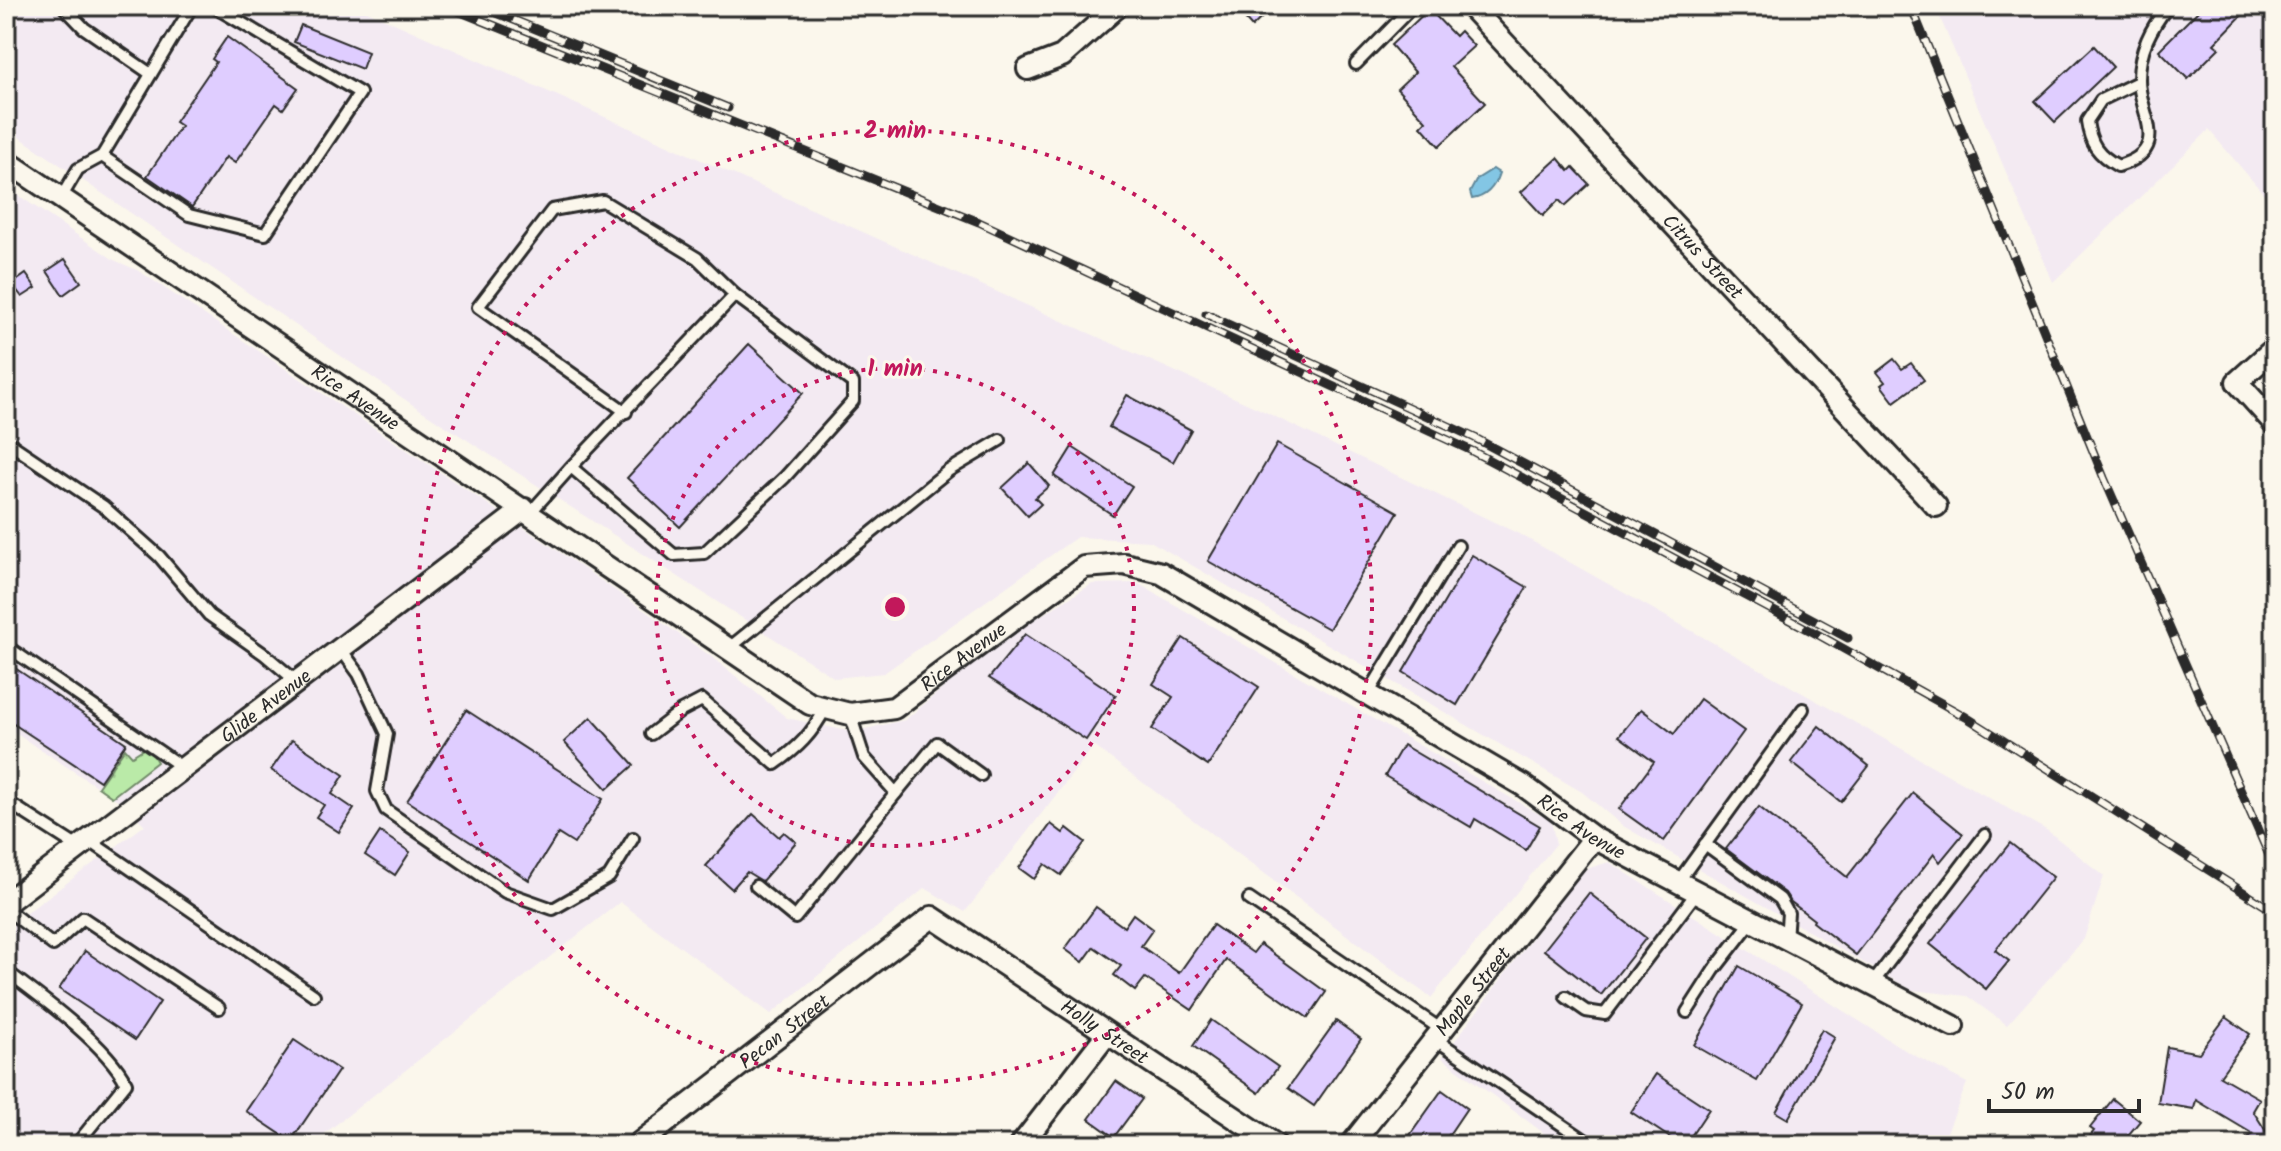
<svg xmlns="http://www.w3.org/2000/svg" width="2281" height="1151" font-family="Kalam,sans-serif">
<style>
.built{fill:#f3eaf2}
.grass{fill:url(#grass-tufts);stroke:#728a6a;stroke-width:2}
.water{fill:#83c6e4;stroke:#60889a;stroke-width:2}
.building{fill:#dfcdff;stroke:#2b2b2b;stroke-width:2}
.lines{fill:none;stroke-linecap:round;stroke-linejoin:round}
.lane-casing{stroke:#2b2b2b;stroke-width:16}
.street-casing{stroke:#2b2b2b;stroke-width:26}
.lane{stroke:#fbf7ec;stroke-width:10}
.street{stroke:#fbf7ec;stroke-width:20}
.rail-casing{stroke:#2b2b2b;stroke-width:9}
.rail{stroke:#fbf7ec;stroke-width:6;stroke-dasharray:18;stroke-linecap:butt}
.ring{fill:none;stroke:#c2185b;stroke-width:4;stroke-dasharray:4 8}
.labels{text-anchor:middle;stroke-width:6;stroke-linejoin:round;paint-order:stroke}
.street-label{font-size:20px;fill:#2b2b2b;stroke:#fbf7ec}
.centre{fill:#c2185b;stroke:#fbf7ec;stroke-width:4}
.ring-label{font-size:24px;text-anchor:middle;font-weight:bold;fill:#c2185b;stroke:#fbf7ec;stroke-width:6;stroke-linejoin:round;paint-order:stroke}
</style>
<defs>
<pattern id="grass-tufts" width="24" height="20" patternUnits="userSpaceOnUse" patternTransform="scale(2)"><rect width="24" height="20" fill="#baeaa8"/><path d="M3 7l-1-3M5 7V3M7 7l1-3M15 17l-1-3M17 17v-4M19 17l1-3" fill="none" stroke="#a0c991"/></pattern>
</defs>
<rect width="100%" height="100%" fill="#fbf7ec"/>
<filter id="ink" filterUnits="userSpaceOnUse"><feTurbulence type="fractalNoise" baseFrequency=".0125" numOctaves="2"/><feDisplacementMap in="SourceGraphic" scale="16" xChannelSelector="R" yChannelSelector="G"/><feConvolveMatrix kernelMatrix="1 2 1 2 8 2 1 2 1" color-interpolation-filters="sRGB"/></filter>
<g filter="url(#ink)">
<g class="built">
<path d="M6 6H356L1255 407 1521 535 2048 831 2104 876 2084 939 2007 1025 1967 996 1912 990 1623 826 1582 792 1150 541 1077 537 884 673 835 678 413 405 6 128Z"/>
<path d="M1935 6H2275V207L2209 130 2053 282Z"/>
<path d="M6 187 114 260 139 271 564 555 712 657 787 718 852 732 905 720 998 642 1092 584 1137 583 1551 821 1556 844 1431 998 1094 746 965 912 925 888 771 1014 620 902 310 1145H6V928L145 825 119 801 6 727Z"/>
<path d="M1609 862 1908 1052 1967 1083 1942 1145H1560L1442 1058 1583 870Z"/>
</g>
<path class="grass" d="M148 746 157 762 112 797 98 787 125 748 132 756Z"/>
<path class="water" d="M1493 169 1499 173C1495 186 1487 197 1472 199L1470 192 1477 179Z"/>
<g class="building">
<path d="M1233 6H1274L1252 27Z"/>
<path d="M2203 6H2251L2214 44 2219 48 2188 79 2159 50Z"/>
<path d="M1429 9 1455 36 1460 31 1474 46 1451 67 1485 103 1439 146 1421 126 1426 121 1397 89 1415 72 1391 45Z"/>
<path d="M301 25 368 52 362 69 294 42Z"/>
<path d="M227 37 298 88 283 109 276 104 235 163 226 157 192 207 147 176 181 126 175 122 216 62 212 59Z"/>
<path d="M2094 46 2113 67 2055 122 2035 101Z"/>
<path d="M1558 158 1569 171 1573 167 1589 184 1565 206 1559 200 1543 216 1521 192Z"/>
<path d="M65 259 81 282 63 295 47 271Z"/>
<path d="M26 274 36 288 22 297 12 284Z"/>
<path d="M749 344 803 393 680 527 627 478Z"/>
<path d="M1894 359 1902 369 1911 363 1924 380 1894 402 1881 385 1885 382 1877 372Z"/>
<path d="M1127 395 1191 430 1173 462 1109 427Z"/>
<path d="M1277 444 1398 512 1329 629 1208 561Z"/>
<path d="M1072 447 1132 486 1113 515 1054 476Z"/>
<path d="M1029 463 1049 486 1035 498 1041 504 1028 516 1002 488Z"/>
<path d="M1472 555 1527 587 1457 705 1403 672Z"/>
<path d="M1025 634 1116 695 1086 740 989 678Z"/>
<path d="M1183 638 1259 687 1208 766 1152 729 1173 697 1153 684Z"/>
<path d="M6 662 126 743 100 781 6 719Z"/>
<path d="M1700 699 1744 731 1664 841 1619 809 1654 762 1619 736 1641 709 1674 734Z"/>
<path d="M466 710 603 799 574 844 558 834 529 880 407 801Z"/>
<path d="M591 717 634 765 607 789 564 742Z"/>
<path d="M1819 726 1869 766 1841 802 1791 762Z"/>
<path d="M292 740 344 775 332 794 354 809 339 832 316 817 324 805 271 770Z"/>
<path d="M1403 745 1540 826 1526 850 1475 819 1471 827 1385 776Z"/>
<path d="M1913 793 1963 834 1940 862 1934 854 1856 955 1813 922 1814 920 1791 902 1785 893 1726 849 1759 807 1847 877Z"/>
<path d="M753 814 779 837 784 832 796 842 762 881 747 872 732 889 706 866Z"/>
<path d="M1051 824 1063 833 1067 828 1085 842 1061 875 1045 864 1034 879 1019 868Z"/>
<path d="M380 832 410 852 395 875 365 855Z"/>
<path d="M2010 843 2053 877 1995 950 2009 961 1986 989 1930 944Z"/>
<path d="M1589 893 1646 938 1601 995 1544 950Z"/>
<path d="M1096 907 1124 927 1133 914 1153 929 1141 946 1179 973 1213 925 1253 953 1260 944 1326 992 1308 1018 1226 960 1192 1010 1145 978 1135 991 1114 975 1121 966 1094 947 1083 962 1065 949Z"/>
<path d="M85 951 160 1002 135 1040 59 989Z"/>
<path d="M1739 966 1802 1003 1757 1081 1694 1045Z"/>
<path d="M2226 1017 2250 1034 2220 1076 2260 1099 2253 1111 2275 1145H2237L2253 1134 2196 1100 2194 1109 2158 1103 2167 1047 2199 1053Z"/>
<path d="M1211 1020 1278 1067 1259 1093 1193 1046Z"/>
<path d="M1336 1021 1361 1039 1314 1106 1288 1088Z"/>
<path d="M1822 1029 1835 1037 1788 1119 1776 1112Z"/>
<path d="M294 1040 339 1070 291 1141 246 1111Z"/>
<path d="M1656 1074 1709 1109 1685 1145H1681L1631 1112Z"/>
<path d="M1116 1081 1142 1099 1114 1137 1089 1119Z"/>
<path d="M1442 1090 1467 1108 1442 1145H1403Z"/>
<path d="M2113 1099 2140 1121 2120 1145H2083L2094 1131 2090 1128Z"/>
</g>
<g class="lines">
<defs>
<g id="lane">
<path d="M63 6 84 28 151 74"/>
<path d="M1356 64 1413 6"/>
<path d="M2138 82 2101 100 2087 121C2090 144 2098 155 2118 166 2174 150 2138 113 2139 79 2139 50 2151 28 2168 6"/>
<path d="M102 156 189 215 265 234 360 93 213 6"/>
<path d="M61 198 78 169 102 156 192 6"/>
<path d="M626 412 478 307 552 210 603 201 697 258 735 295"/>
<path d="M6 441 104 507 159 556 209 615 264 654 296 681"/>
<path d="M530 513 571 467 674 555 704 553 785 477 853 401V383L735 295 571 467"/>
<path d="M6 646 182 767"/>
<path d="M340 648 359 674 387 734 377 791 386 810 505 892 553 909 609 877 633 838"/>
<path d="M728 649 948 471 1000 440"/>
<path d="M1368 694 1458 546"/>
<path d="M850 714 864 757 896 793 937 743 981 775"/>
<path d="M651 734 681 711 702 700 775 764C798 748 812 734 825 709"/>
<path d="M6 801 78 847"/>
<path d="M87 839 314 995"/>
<path d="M1705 844 1780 899 1788 913 1786 939"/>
<path d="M1678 882 1803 709"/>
<path d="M756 886 795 918 896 793"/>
<path d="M1249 899 1442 1030"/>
<path d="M6 909 53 945 83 918 219 1008"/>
<path d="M6 971C41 997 107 1045 126 1083L76 1145"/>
<path d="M1872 984 1985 835"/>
<path d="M1566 997 1586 1011 1605 1014 1697 892"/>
<path d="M1687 1012 1714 970 1752 921"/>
<path d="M1435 1039 1592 1145"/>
</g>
<g id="street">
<path id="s1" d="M1470 6 1936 506"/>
<path d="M1028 69 1062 56 1118 6"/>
<path id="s2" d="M6 161 810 704 850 714 894 708 1084 567 1124 564 1161 573 1524 786 1594 838 1953 1026"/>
<path d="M2275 348 2237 382 2275 424"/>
<path id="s3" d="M6 903 524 509"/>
<path id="s4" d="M637 1145 932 917 1276 1145"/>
<path d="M1021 1145 1107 1034"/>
<path id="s5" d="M1351 1145 1594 838"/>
</g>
</defs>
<use href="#lane" class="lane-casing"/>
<use href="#street" class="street-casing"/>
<use href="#lane" class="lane"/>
<use href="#street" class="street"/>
<defs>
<g id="rail">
<path d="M446 6 979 222 1472 451 1817 634 1966 717 2275 912"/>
<path d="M480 6 728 108"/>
<path d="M1911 6 2104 478 2275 869"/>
<path d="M1206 314 1475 438 1848 638"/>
</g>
</defs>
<use href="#rail" class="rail-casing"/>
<use href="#rail" class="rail"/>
</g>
</g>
<g class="ring">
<circle cx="895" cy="607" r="239"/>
<circle cx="895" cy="607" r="477"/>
</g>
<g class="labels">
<g class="street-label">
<text dy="7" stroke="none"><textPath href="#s1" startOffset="342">Citrus Street</textPath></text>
<text dy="7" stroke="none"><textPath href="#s2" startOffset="422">Rice Avenue</textPath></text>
<text dy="7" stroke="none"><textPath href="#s2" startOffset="1142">Rice Avenue</textPath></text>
<text dy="7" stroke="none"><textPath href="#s3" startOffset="326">Glide Avenue</textPath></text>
<text dy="7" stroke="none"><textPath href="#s2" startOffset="1862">Rice Avenue</textPath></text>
<text dy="7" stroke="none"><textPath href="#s5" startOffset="196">Maple Street</textPath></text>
<text dy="7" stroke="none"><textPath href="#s4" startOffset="186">Pecan Street</textPath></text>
<text dy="7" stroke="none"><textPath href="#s4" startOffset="580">Holly Street</textPath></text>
</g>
</g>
<circle cx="895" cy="607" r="12" class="centre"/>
<g class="ring-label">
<text x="895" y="138">2 min</text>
<text x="895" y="376">1 min</text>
</g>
<rect width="2281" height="1151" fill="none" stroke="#fbf7ec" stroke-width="32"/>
<rect x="16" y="16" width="2249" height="1119" fill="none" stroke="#2b2b2b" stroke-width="3" filter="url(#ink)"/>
<path d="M1989 1099v12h150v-12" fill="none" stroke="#2b2b2b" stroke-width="4"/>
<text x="2001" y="1099" font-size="24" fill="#2b2b2b" stroke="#fbf7ec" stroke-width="6" paint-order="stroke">50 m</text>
</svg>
